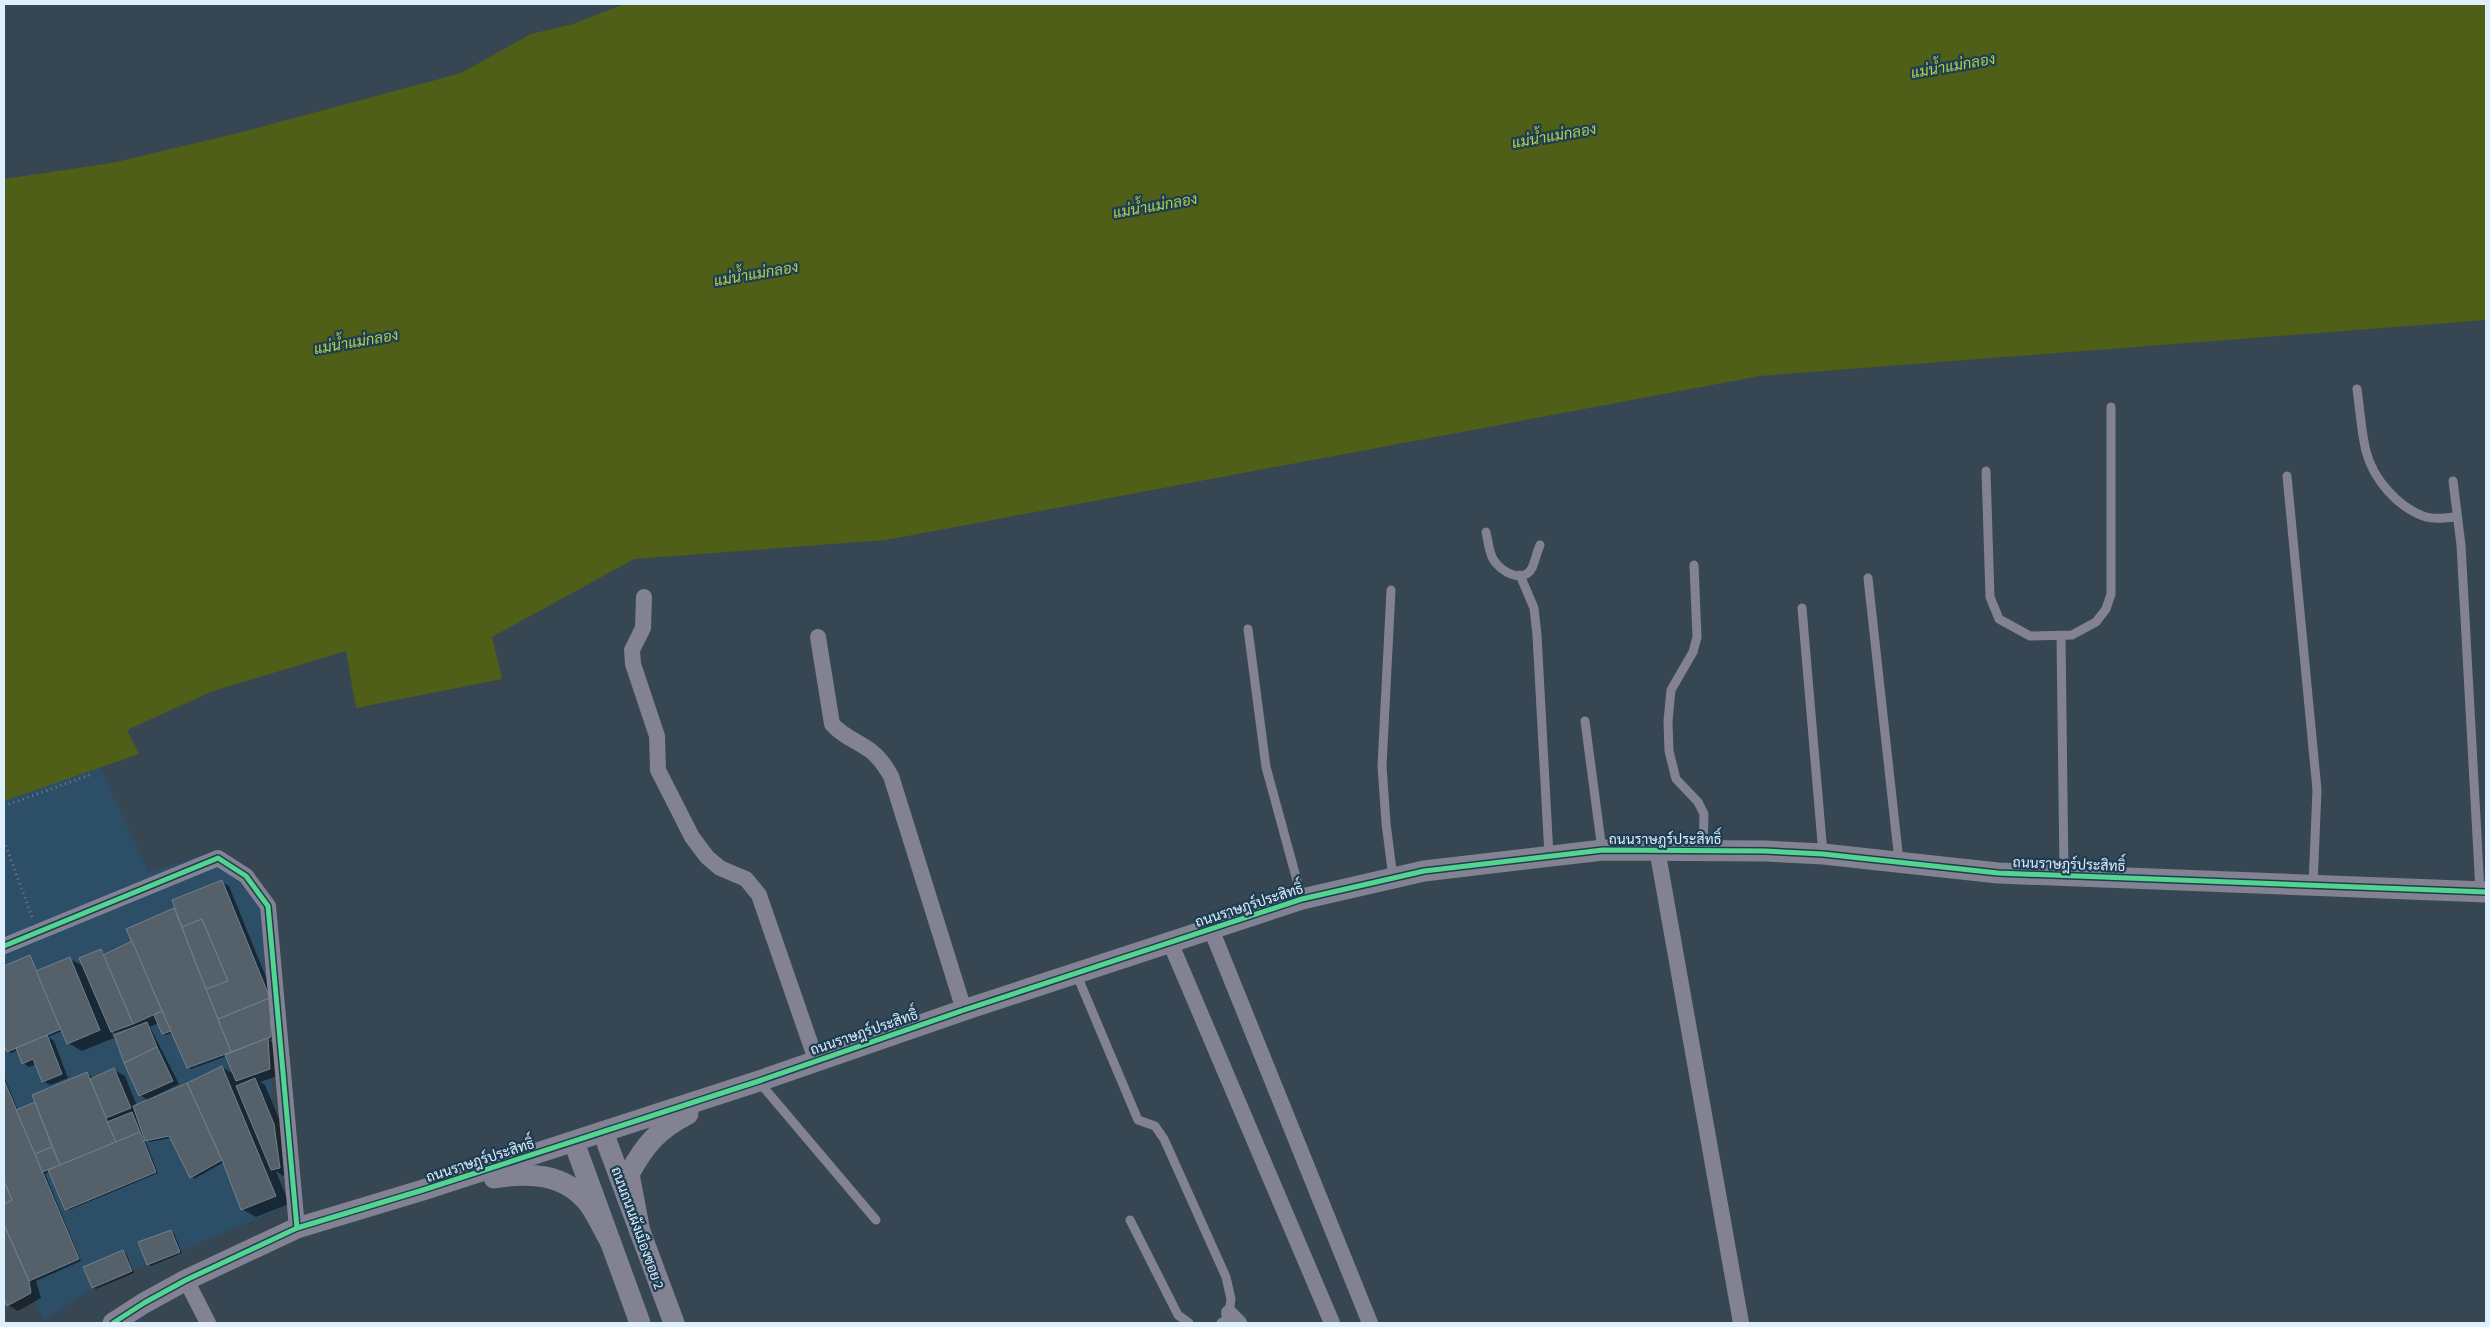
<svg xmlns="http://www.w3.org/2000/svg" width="2490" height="1327" font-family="'Source Sans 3',Sarabun,sans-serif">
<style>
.built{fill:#2c4e67}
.water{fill:#4f5f18}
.shadow{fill:#0007;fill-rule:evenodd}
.building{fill:#54616b;stroke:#72808b}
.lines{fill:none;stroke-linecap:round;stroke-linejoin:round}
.path{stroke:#767b89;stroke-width:3;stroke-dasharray:1 4;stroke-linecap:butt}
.service{stroke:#828293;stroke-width:9}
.minor{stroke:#828293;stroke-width:16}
.tertiary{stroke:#828293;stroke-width:21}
.cycleway-casing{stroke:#1f3d52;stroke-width:8}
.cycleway{stroke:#53d58f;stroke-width:5}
.labels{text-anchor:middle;stroke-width:4.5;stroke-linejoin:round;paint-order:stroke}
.street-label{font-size:14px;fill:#deeffd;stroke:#1f3d52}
.water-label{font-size:15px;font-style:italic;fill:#b1cf4d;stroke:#1f3d52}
</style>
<rect width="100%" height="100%" fill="#364652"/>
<path class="built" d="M99 766 149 872 220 849 234 877 259 905 270 998 271 1037 268 1039 274 1124 285 1207 92 1288 44 1320 31 1293 4 1308V801Z"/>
<path class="water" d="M624 4H2486V320L1760 376 886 540 634 559 492 637 502 679 356 708 346 651 213 691 127 730 139 754 4 801V179L112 163 238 133 432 81 461 73 531 34 573 24Z"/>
<g class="shadow">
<path d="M222 882 229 886 276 1002 273 1039 269 1040 278 1046 280 1075 260 1082 265 1085 284 1131 290 1174 283 1176 276 1171 289 1204 256 1217 242 1209 224 1162 194 1179 171 1138 149 1142 145 1140 158 1173 69 1210 66 1209 50 1171 45 1174 81 1261 36 1281 41 1298 18 1311 8 1305 4 1297V1076L18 1110 35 1104 87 1074 94 1078 114 1070 125 1076 137 1106 149 1101 140 1095 116 1037 82 1051 68 1043 62 1031 48 1037 54 1041 68 1078 50 1085 43 1081 36 1064 29 1067 23 1063 18 1050 11 1053 8 1051 4 1042V967L30 957 38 972 70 959 85 967 101 950 105 955 133 942 174 909 177 911ZM158 1023 163 1033 166 1035 173 1032 188 1067 191 1069 227 1056 235 1075 222 1067 158 1097 157 1095 179 1084 150 1027ZM127 1029 128 1031 113 1037 111 1031 115 1033Z"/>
<path d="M171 1231 174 1233 182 1253 151 1266 148 1264Z"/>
<path d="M123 1252 126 1253 134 1273 96 1289 93 1287Z"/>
</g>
<g class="building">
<path d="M222 880 270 998 218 1019 206 989 228 981 202 919 182 927 172 900Z"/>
<path d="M174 908 231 1052 187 1068 126 929Z"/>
<path d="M202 919 228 981 206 989 182 927Z"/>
<path d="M132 941 162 1011 133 1024 103 955Z"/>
<path d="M101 949 133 1024 111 1032 79 958Z"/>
<path d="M30 955 61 1029 7 1052 4 1045V966Z"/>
<path d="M70 957 100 1030 67 1044 36 971Z"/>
<path d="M270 998 271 1037 231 1052 218 1019Z"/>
<path d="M162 1011 171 1031 162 1034 154 1015Z"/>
<path d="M147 1022 157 1047 124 1063 114 1035Z"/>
<path d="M47 1035 62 1074 42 1082 33 1059 22 1064 16 1048Z"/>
<path d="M268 1038 270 1069 236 1081 225 1055Z"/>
<path d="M157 1047 173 1081 139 1096 124 1063Z"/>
<path d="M222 1066 276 1196 241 1210 222 1160 187 1083Z"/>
<path d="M114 1068 131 1108 106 1118 90 1079Z"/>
<path d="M87 1072 116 1142 60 1165 32 1095Z"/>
<path d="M255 1078 274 1124 280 1168 271 1170 236 1086Z"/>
<path d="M4 1080 79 1259 29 1281 4 1225V1204L12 1200 4 1181Z"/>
<path d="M187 1083 222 1160 190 1178 169 1136 145 1141 133 1106Z"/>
<path d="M35 1102 52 1147 35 1154 16 1110Z"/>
<path d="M132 1112 140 1132 116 1142 107 1122Z"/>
<path d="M140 1132 156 1172 65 1210 48 1170Z"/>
<path d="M52 1147 60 1165 42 1172 35 1154Z"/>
<path d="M4 1181 12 1200 4 1204Z"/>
<path d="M4 1225 29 1281 31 1293 7 1306 4 1300Z"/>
<path d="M171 1230 180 1252 147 1265 138 1242Z"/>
<path d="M123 1250 132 1271 92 1288 83 1267Z"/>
</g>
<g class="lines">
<g class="path">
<path d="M4 806 92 774"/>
<path d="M4 841 32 917"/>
</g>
<g class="service">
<path d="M2357 389C2360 409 2361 431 2366 451 2373 479 2398 508 2426 517 2436 520 2447 517 2457 517"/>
<path d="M1986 471 1990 597 1999 619 2030 636 2072 635 2096 622 2106 609 2111 594V407"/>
<path d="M2287 476 2317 790 2313 885"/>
<path d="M2453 481 2461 545 2480 891"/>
<path d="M1486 532C1488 540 1489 552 1493 559 1500 571 1523 585 1532 568 1535 561 1537 552 1540 545"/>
<path d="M1694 565 1697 637 1693 652 1671 690 1668 721 1669 751 1676 779 1698 802 1704 814 1703 850"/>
<path d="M1520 575 1534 608 1537 635 1549 856"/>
<path d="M1868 578 1899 861"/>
<path d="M1391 590 1382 766 1386 823 1393 878"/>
<path d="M1802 608 1823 854"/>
<path d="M1248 629 1266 767 1302 899"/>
<path d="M2061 636 2064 874"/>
<path d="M1585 721 1602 850"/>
<path d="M1076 973 1138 1120 1155 1126 1164 1139 1226 1277 1231 1299 1228 1318 1221 1323"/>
<path d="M759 1082 876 1220"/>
<path d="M1130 1220 1178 1315 1189 1323"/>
</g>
<g class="minor">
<path d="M644 597 643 628 632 650 633 664 657 736 658 770 692 837 707 857 720 868 746 879 759 895 816 1060"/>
<path d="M818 637 832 724C843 737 858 741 871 751 880 758 885 766 891 776L964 1010"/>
<path d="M1657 849 1741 1323"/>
<path d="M1211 929 1370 1323"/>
<path d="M1170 942 1332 1323"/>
<path d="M4 946 218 858 246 876 268 906 297 1228"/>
<path d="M186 1280 208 1323"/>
<path d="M1229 1313 1239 1323"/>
</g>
<g class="tertiary">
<path d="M603 1132 674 1323"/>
<path d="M574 1142 640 1323"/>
<path d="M494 1178C529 1172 565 1173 589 1204 597 1215 603 1229 610 1241"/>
<path d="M640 1232 629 1174C645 1145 658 1129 688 1114"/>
<path d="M113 1323 144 1303 186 1280 297 1228 423 1190 759 1081 964 1010 1302 899 1424 871 1603 850 1765 851 1823 854 1998 873 2486 892"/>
</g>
<defs>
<g id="cycleway">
<path d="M4 946 218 858 246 876 268 906 297 1228"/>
<path d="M113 1323 144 1303 186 1280 297 1228 423 1190 759 1081 964 1010 1302 899 1424 871 1603 850 1765 851 1823 854 1998 873 2486 892"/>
</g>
</defs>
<use href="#cycleway" class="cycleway-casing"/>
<use href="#cycleway" class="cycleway"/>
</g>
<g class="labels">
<g class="street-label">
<text x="1665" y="844">ถนนราษฎร์ประสิทธิ์</text>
<text transform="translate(2069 864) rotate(2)" y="5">ถนนราษฎร์ประสิทธิ์</text>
<text transform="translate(1249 905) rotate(-18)" y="5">ถนนราษฎร์ประสิทธิ์</text>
<text transform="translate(864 1032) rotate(-19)" y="5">ถนนราษฎร์ประสิทธิ์</text>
<text transform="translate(480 1160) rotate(-18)" y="5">ถนนราษฎร์ประสิทธิ์</text>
<text transform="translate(638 1228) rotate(70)" y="5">ถนนถนนผังเมืองซอย 2</text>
</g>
<g class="water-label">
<text transform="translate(1953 66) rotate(-10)" y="5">แม่น้ำแม่กลอง</text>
<text transform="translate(1554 136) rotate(-10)" y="5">แม่น้ำแม่กลอง</text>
<text transform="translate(1155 206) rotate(-10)" y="5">แม่น้ำแม่กลอง</text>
<text transform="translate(756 274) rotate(-10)" y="5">แม่น้ำแม่กลอง</text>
<text transform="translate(356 342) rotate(-10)" y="5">แม่น้ำแม่กลอง</text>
</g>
</g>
<rect width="2490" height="1327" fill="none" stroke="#deeffd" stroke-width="10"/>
</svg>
